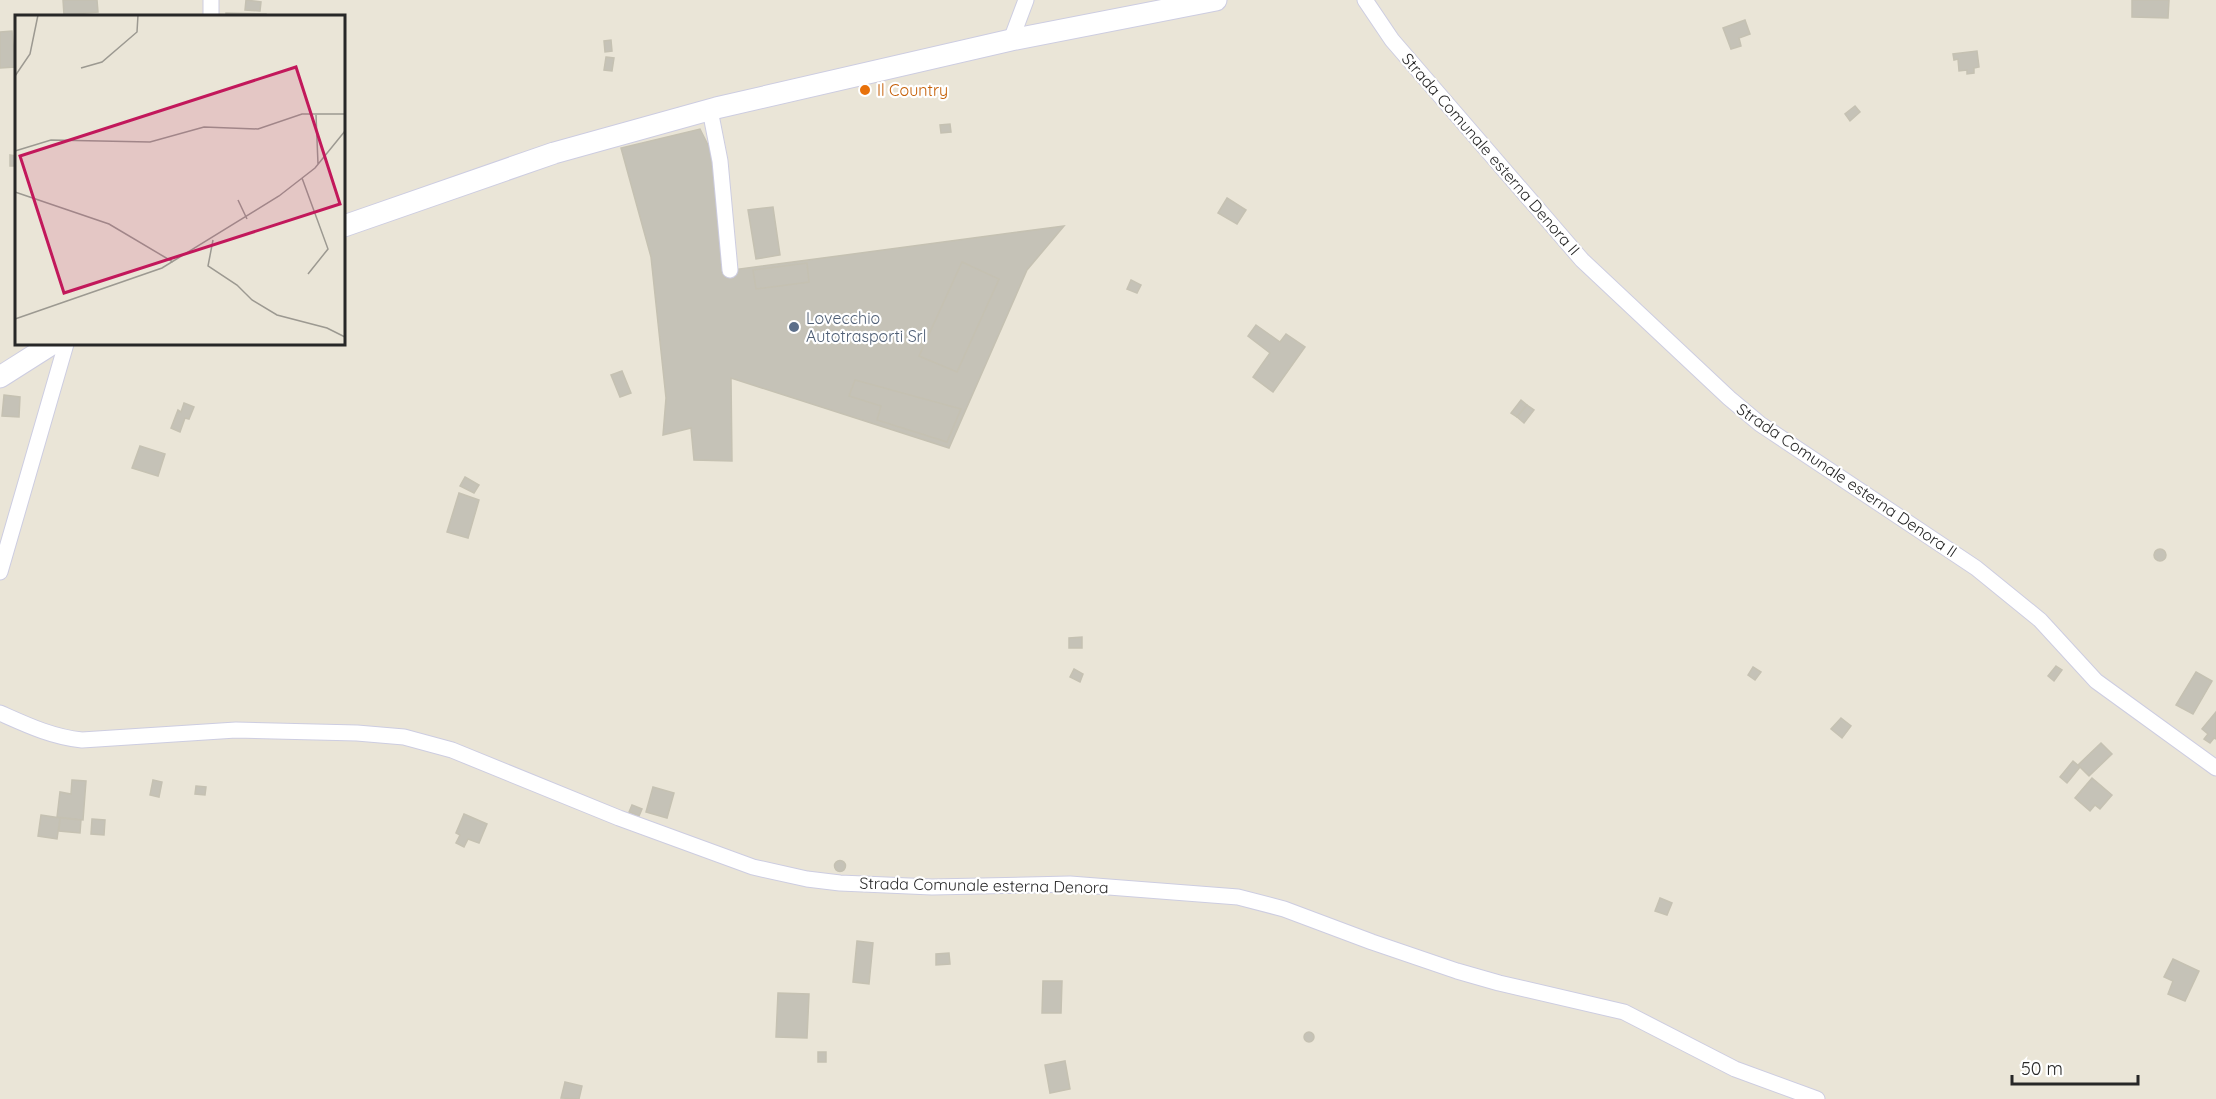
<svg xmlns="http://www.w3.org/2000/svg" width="2216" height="1099" font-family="Quicksand,sans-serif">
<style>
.building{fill:#c5c2b7;stroke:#c5c1b2;stroke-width:1.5}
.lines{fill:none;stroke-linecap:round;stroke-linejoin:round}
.street-casing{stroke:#cdcde1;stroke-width:17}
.secondary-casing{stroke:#cdcde1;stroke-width:23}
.street{stroke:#fff;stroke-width:15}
.secondary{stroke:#fff;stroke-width:21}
.food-dot{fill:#e8710a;stroke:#fff;stroke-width:2}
.service-dot{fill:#5c6f8a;stroke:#fff;stroke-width:2}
.labels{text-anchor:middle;stroke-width:4.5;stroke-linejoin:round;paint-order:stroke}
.food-label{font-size:16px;fill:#c56008;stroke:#fff;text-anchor:start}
.street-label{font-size:16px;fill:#272727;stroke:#fff}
.service-label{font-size:16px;fill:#4e5e75;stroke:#fff;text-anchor:start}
.inset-road{fill:none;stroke:#9c9991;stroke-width:1.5}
.view{fill:#c2185b;fill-opacity:0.15;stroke:#c2185b;stroke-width:3}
.inset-edge{fill:none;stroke:#272727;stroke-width:3}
</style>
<rect width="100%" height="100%" fill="#eae5d7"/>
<g class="building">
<path d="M63 0H97L98 12 64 15Z"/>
<path d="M246 0 261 2 260 11 245 10Z"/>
<path d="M2132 0H2169L2168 18 2132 17Z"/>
<path d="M226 13 266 14V16H226Z"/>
<path d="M1745 20 1750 34 1739 38 1741 46 1731 49 1723 28Z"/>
<path d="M12 31 15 67 0 68V32Z"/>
<path d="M611 40 612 51 605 52 604 41Z"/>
<path d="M1977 51 1979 67 1974 68V73L1967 74V70L1959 71 1958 59 1954 60 1953 54Z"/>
<path d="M606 57 614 58 612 71 604 70Z"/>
<path d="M1855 106 1860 112 1850 121 1845 114Z"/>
<path d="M950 124 951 132 941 133 940 125Z"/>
<path d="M700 129 713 155 725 271 1064 226 1027 270 949 448 731 378 732 461 694 460 691 428 663 435 666 398 651 257 621 148Z"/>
<path d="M10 155 16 156V166H10Z"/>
<path d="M1227 198 1246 210 1237 224 1218 213Z"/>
<path d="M773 207 780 255 756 259 748 210Z"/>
<path d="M962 262 999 279 957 372 919 356Z"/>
<path d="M807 263 809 282 756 289 753 270Z"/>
<path d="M1131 280 1141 285 1137 293 1127 289Z"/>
<path d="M1256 325 1280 342 1286 334 1305 347 1273 392 1253 377 1270 353 1248 336Z"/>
<path d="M622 371 631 393 620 397 611 375Z"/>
<path d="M855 380 961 409 947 442 877 420 881 406 849 396Z"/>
<path d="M4 395 20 397 19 417 2 416Z"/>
<path d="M1521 400 1527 405 1517 417 1511 413Z"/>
<path d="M184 403 194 407 189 419 185 418 180 432 171 428 178 410 181 412Z"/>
<path d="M1527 405 1534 410 1524 423 1517 417Z"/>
<path d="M140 446 165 454 158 476 132 468Z"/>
<path d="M465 477 479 485 474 493 460 486Z"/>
<path d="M459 493 479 500 468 538 447 532Z"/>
<circle cx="2160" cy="555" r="6"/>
<path d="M1082 637V648H1069V638Z"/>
<path d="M2056 666 2062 670 2054 681 2048 676Z"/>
<path d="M1753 667 1761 672 1755 680 1748 675Z"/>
<path d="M1074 669 1083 674 1080 682 1070 677Z"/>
<path d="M2196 672 2212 681 2193 714 2176 705Z"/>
<path d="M2216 712V739L2214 738 2210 743 2204 739 2208 734 2202 729Z"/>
<path d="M1841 718 1851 726 1842 738 1831 729Z"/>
<path d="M2101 743 2112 754 2089 776 2078 765Z"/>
<path d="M2073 761 2080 767 2067 783 2060 777Z"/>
<path d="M2092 778 2112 795 2100 809 2095 805 2090 811 2075 798Z"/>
<path d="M72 780 86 781 83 820 57 817 60 792 71 794Z"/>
<path d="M153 780 162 782 159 797 150 795Z"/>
<path d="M196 786 206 787 205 795 195 794Z"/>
<path d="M653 787 674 793 667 818 646 812Z"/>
<path d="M632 805 642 809 639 816 629 812Z"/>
<path d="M464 814 487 824 479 843 468 839 464 847 456 843 460 835 456 833Z"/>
<path d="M41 815 60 818 57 839 38 836Z"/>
<path d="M60 818 81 820 80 833 59 831Z"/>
<path d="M92 819 105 820 104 835 91 834Z"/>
<circle cx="840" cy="866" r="5.5"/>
<path d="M1660 898 1672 903 1667 915 1655 911Z"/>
<path d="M857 941 873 943 869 984 853 982Z"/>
<path d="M949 953 950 964 936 965V954Z"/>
<path d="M2173 959 2199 971 2185 1001 2168 994 2173 981 2164 977Z"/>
<path d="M1043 981H1062L1061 1013H1042Z"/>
<path d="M778 993 809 994 807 1038 776 1037Z"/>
<circle cx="1309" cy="1037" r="5"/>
<rect x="818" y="1052" width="8" height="10"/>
<path d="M1065 1061 1070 1089 1050 1093 1045 1065Z"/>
<path d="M565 1082 582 1086 579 1099 561 1098Z"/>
</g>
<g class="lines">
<defs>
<g id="street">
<path d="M211 0V16"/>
<path d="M1365 0 1392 40 1582 260 1729 398 1760 424 1976 568 2040 620 2096 681 2216 768"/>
<path d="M1011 40 1026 0"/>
<path d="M710 110 720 161 730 270"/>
<path d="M0 572 66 344"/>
<path d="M0 713C27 725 52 737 82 740L236 730 357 733 404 737 452 750 619 818 753 867 807 879 840 883 932 887 1070 884 1238 897 1284 909 1372 942 1457 971 1499 983 1624 1012 1735 1069 1817 1099"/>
</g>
<g id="secondary">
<path d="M344 226 554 153 716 108 1011 40 1216 0"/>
<path d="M0 377 52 344"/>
</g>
</defs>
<use href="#street" class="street-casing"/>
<use href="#secondary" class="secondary-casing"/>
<use href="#street" class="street"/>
<use href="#secondary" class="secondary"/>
</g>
<circle class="food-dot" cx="865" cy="90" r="6"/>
<circle class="service-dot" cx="794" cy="327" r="6"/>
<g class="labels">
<g class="food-label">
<text x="877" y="96">Il Country</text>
</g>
<g class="street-label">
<text transform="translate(1491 154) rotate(49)" y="6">Strada Comunale esterna Denora II</text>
<text transform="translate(1847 480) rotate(34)" y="6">Strada Comunale esterna Denora II</text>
<text transform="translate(984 885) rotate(1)" y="6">Strada Comunale esterna Denora</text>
</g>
<g class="service-label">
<text x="806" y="324">Lovecchio<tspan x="806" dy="18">Autotrasporti Srl</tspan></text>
</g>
</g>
<g transform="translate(15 15)">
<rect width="330" height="330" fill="#eae5d7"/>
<path class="inset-road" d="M66 53 87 47 122 17 123 0M0 61 15 39 23 0M301 100 303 149M0 136 36 125 135 127 189 112 243 114 287 99H330M287 163 313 234 293 259M0 177 94 209 158 247M223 185 232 204M198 225 193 251 222 270 237 285 262 300 312 313 330 322M0 304 147 253 264 181 300 153 330 116"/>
<path class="view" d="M281 52 325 189 49 278 5 141Z"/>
<rect width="330" height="330" class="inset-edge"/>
</g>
<path d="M2012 1075v9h126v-9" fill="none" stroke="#272727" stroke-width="3"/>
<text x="2021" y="1075" font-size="18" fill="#272727" stroke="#ffffff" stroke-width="4.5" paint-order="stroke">50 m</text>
</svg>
